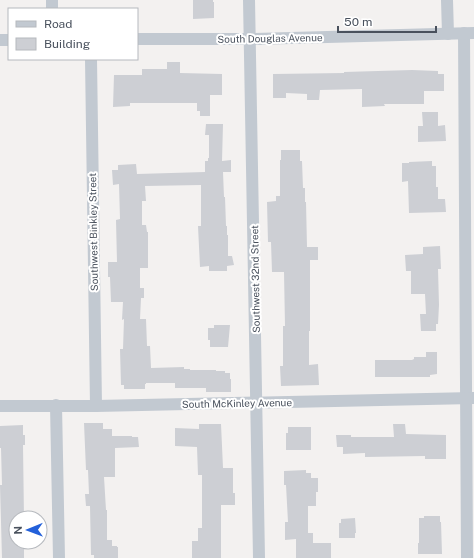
<svg xmlns="http://www.w3.org/2000/svg" width="474" height="558" font-family="'Public Sans',sans-serif">
<style>
.building{fill:#cdcfd4}
.lines{fill:none;stroke-linecap:round;stroke-linejoin:round}
.street{stroke:#c2c9d1;stroke-width:12}
.labels{text-anchor:middle;stroke-width:4;stroke-linejoin:round;paint-order:stroke}
.street-label{font-size:10px;fill:#49515d;stroke:#fff}
</style>
<rect width="100%" height="100%" fill="#f3f1f0"/>
<g class="building">
<path d="M193 0H213V2H214V18L193 19Z"/>
<path d="M167 62H180V73L222 74V95H210V116H200V111H197V103H130V106L113 107 114 75H142V69H167Z"/>
<path d="M412 70 438 71V74H444V91H424V104H384L385 106 362 107V89L320 90 319 100H307V94L286 93V98H273V74L344 73V72Z"/>
<path d="M422 112H438V126L445 125 446 141 418 142V126H423Z"/>
<path d="M206 124H223L222 161 231 160V172H223L224 197H225L226 226H227V235H228V256H232L234 265 227 266V271H209V266L200 267 198 226H201V185L145 186 146 201H142V225H146L147 232H148V268H140V288H144V298H141L140 319H146L147 346H150L151 368 184 367V369H190V370H216V371H225V373H230V379H231V392H206V388H175V383H146V384H145V389H124V385H121L120 349H123L124 319 122 320 123 302H111L110 277H108V262H117L116 220 120 219 119 184 113 185 112 170H118V165L136 164 137 174 205 172V161H208V158H209V135H205Z"/>
<path d="M281 150H300V161H302L303 188H305V202H306L307 247H318V260H310V331H309V365L318 364 319 385 281 386 280 366H283V326H285L284 272H272L271 242H268L267 202 276 201V196H280V160H281Z"/>
<path d="M432 161V166H436V187H438V199H445L446 212 409 213 408 181 402 182V163H409V162Z"/>
<path d="M440 246 441 269H438L439 305 438 324H436V331H421L420 314H426L425 294H411V271H406L405 255 423 254V247Z"/>
<path d="M214 325H230L228 347H210V340H208V328H214Z"/>
<path d="M426 352H437V374L430 375V377H375V360H412L414 359V357H426Z"/>
<path d="M84 423H103V429H112V436H132V437H138L139 447 115 448V477H104L106 510H107V540H112V546H117V547H118V558H94V555H91L90 506H86L85 494H89L88 470H86Z"/>
<path d="M199 424H221L223 468H233V493H235V505H221V558H192V541H198V528H202V475H198L197 447 175 446V428L199 429Z"/>
<path d="M393 424H405L406 434 446 435V459H425V456L365 457V453L343 454V447H337L336 435H351V437H394Z"/>
<path d="M23 425V435H25V445H23L24 518H16V545H23V547H24V558H2L0 485H2L1 448H0V426Z"/>
<path d="M288 427H311V450H286V433H288Z"/>
<path d="M306 470V473H311V478H318V492H316V506H308V533H313V543H331V558H296V539L285 540V522H288L286 485H284V471Z"/>
<path d="M424 516H440V522H441L442 554H418V543H419V518H424Z"/>
<path d="M355 518 356 533H355V538H339V523H341V519Z"/>
</g>
<g class="lines">
<g class="street">
<path d="M52 0V9"/>
<path d="M249 0 259 558"/>
<path d="M447 0 448 34"/>
<path d="M464 33 467 558"/>
<path d="M137 39H250L474 33"/>
<path d="M0 40H9"/>
<path d="M91 59 96 406"/>
<path d="M56 405 59 558"/>
<path d="M0 406H96L473 398"/>
</g>
</g>
<g class="labels">
<g class="street-label">
<text transform="translate(270 38) rotate(-1)" y="4">South Douglas Avenue</text>
<text transform="translate(93 232) rotate(-91)" y="4">Southwest Binkley Street</text>
<text transform="translate(255 279) rotate(-91)" y="4">Southwest 32nd Street</text>
<text transform="translate(237 403) rotate(-1)" y="4">South McKinley Avenue</text>
</g>
</g>
<rect x="8" y="8" width="130" height="52" fill="#ffffff" stroke="#b6b9be"/>
<rect x="16" y="21" width="20" height="6" fill="#c2c9d1" stroke="#b6b9be"/>
<text x="44" y="28" font-size="12" fill="#49515d">Road</text>
<rect x="16" y="38" width="20" height="12" fill="#cdcfd4" stroke="#b6b9be"/>
<text x="44" y="48" font-size="12" fill="#49515d">Building</text>
<g transform="translate(28 530) rotate(269)"><circle r="19" fill="#ffffff" stroke="#b6b9be"/>
<path d="M0-3L7 15L0 10L-7 15Z" fill="#2360da"/>
<text y="-6" font-size="11" font-weight="bold" text-anchor="middle" fill="#49515d">N</text>
</g>
<path d="M338 26v6h98v-6" fill="none" stroke="#49515d" stroke-width="2"/>
<text x="344" y="26" font-size="12" fill="#49515d" stroke="#ffffff" stroke-width="3" paint-order="stroke">50 m</text>
</svg>
